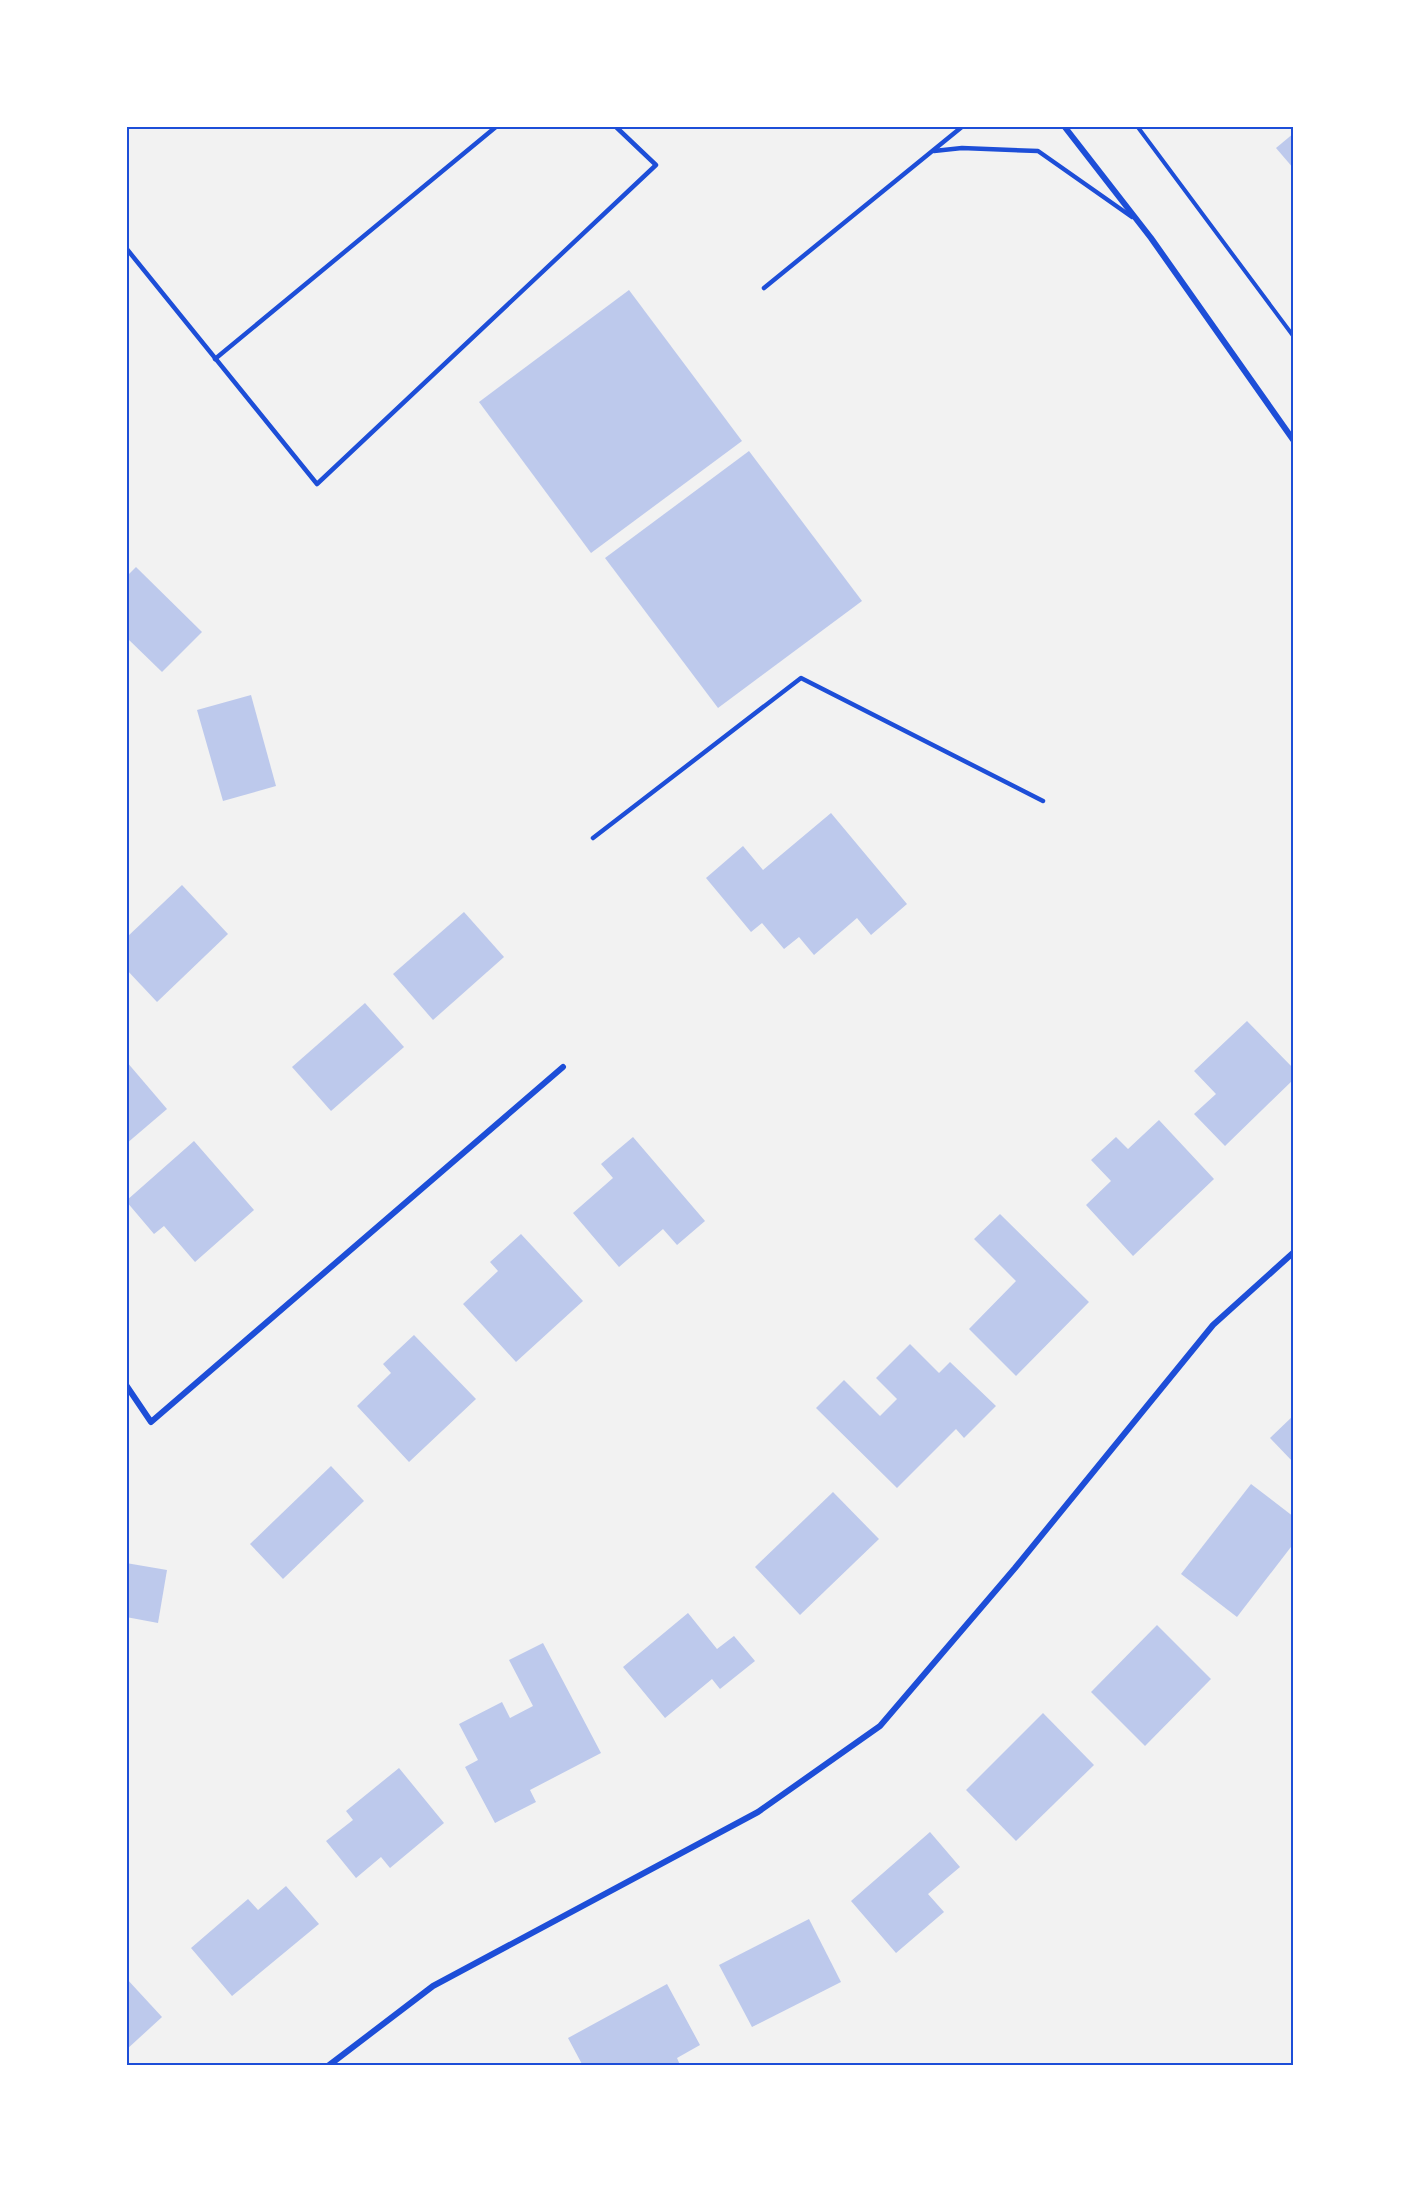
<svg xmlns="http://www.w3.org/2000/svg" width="1420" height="2192" font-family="'PT Sans Narrow',sans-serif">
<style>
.building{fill:#bdc9ec}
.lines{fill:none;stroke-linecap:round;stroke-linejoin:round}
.path{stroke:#1d4ed8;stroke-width:4}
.service{stroke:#1d4ed8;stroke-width:4.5}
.minor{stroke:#1d4ed8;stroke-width:6}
.neatline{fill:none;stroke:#1d4ed8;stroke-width:2}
</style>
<rect width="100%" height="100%" fill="#f2f2f2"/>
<g class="building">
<path d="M1294 133V169L1276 148Z"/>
<path d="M629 290 742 441 591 553 479 402Z"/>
<path d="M749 451 862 601 718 708 605 558Z"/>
<path d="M136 567 202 632 162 672 126 637V577Z"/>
<path d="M251 695 276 786 223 801 197 710Z"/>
<path d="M831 813 907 904 871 935 857 918 814 955 799 937 784 949 762 923 751 932 706 878 743 846 763 870Z"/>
<path d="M182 885 228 934 157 1002 126 969V938Z"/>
<path d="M464 912 504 957 433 1020 393 974Z"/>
<path d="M365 1003 404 1047 331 1111 292 1067Z"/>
<path d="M1247 1021 1294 1069V1079L1225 1146 1194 1114 1216 1094 1194 1071Z"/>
<path d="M126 1061 167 1109 126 1144Z"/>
<path d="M1159 1120 1214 1179 1133 1256 1086 1205 1111 1181 1091 1160 1116 1137 1128 1149Z"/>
<path d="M633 1137 705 1221 677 1245 663 1229 619 1267 573 1213 613 1178 601 1164Z"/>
<path d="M194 1141 254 1210 195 1262 164 1226 154 1234 126 1201Z"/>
<path d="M1000 1214 1089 1302 1016 1376 969 1329 1016 1281 974 1239Z"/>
<path d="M521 1234 583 1301 516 1362 463 1304 498 1271 490 1262Z"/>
<path d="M414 1335 476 1399 409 1462 357 1406 391 1373 383 1364Z"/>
<path d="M910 1344 939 1373 950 1362 996 1406 964 1438 956 1429 897 1488 816 1408 844 1380 880 1416 897 1399 876 1378Z"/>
<path d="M1294 1415V1463L1270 1438Z"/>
<path d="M331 1466 364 1501 283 1579 250 1544Z"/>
<path d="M1251 1484 1294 1517V1543L1237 1617 1181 1574Z"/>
<path d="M833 1492 879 1539 800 1615 755 1567Z"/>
<path d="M126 1563 167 1570 158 1623 126 1617Z"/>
<path d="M688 1613 717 1649 734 1636 755 1661 720 1689 712 1679 665 1718 623 1667Z"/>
<path d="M1157 1625 1211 1679 1145 1746 1091 1692Z"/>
<path d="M543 1643 601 1753 530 1790 536 1802 495 1823 465 1767 478 1760 459 1724 502 1702 510 1718 533 1706 509 1660Z"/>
<path d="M1043 1713 1094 1765 1016 1841 966 1790Z"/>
<path d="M399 1768 444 1823 390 1868 381 1857 356 1878 326 1841 353 1820 346 1811Z"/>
<path d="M930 1832 960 1867 928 1894 944 1912 896 1953 851 1901Z"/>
<path d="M286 1886 319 1924 232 1996 191 1948 248 1899 258 1910Z"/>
<path d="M809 1919 841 1982 752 2027 719 1965Z"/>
<path d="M126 1978 162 2017 126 2050Z"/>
<path d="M667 1984 700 2045 677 2058 680 2065 583 2066 568 2038Z"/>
</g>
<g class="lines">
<path class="path" d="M1137 126 1294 337"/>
<g class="service">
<path d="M934 151 962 148 1038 151 1132 217"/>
<path d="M126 248 317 484 656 165 615 126"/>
<path d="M764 288 963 126"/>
<path d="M215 359 497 126"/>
<path d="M593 838 801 678 1043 801"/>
</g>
<g class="minor">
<path d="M1064 126 1151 238 1294 441"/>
<path d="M126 1385 151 1422 563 1067"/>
<path d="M328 2066 433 1986 758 1812 880 1726 1015 1568 1213 1325 1294 1252"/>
</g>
</g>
<rect width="1420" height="2192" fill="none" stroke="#ffffff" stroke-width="255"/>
<rect x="128" y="128" width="1164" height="1936" class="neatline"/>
</svg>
